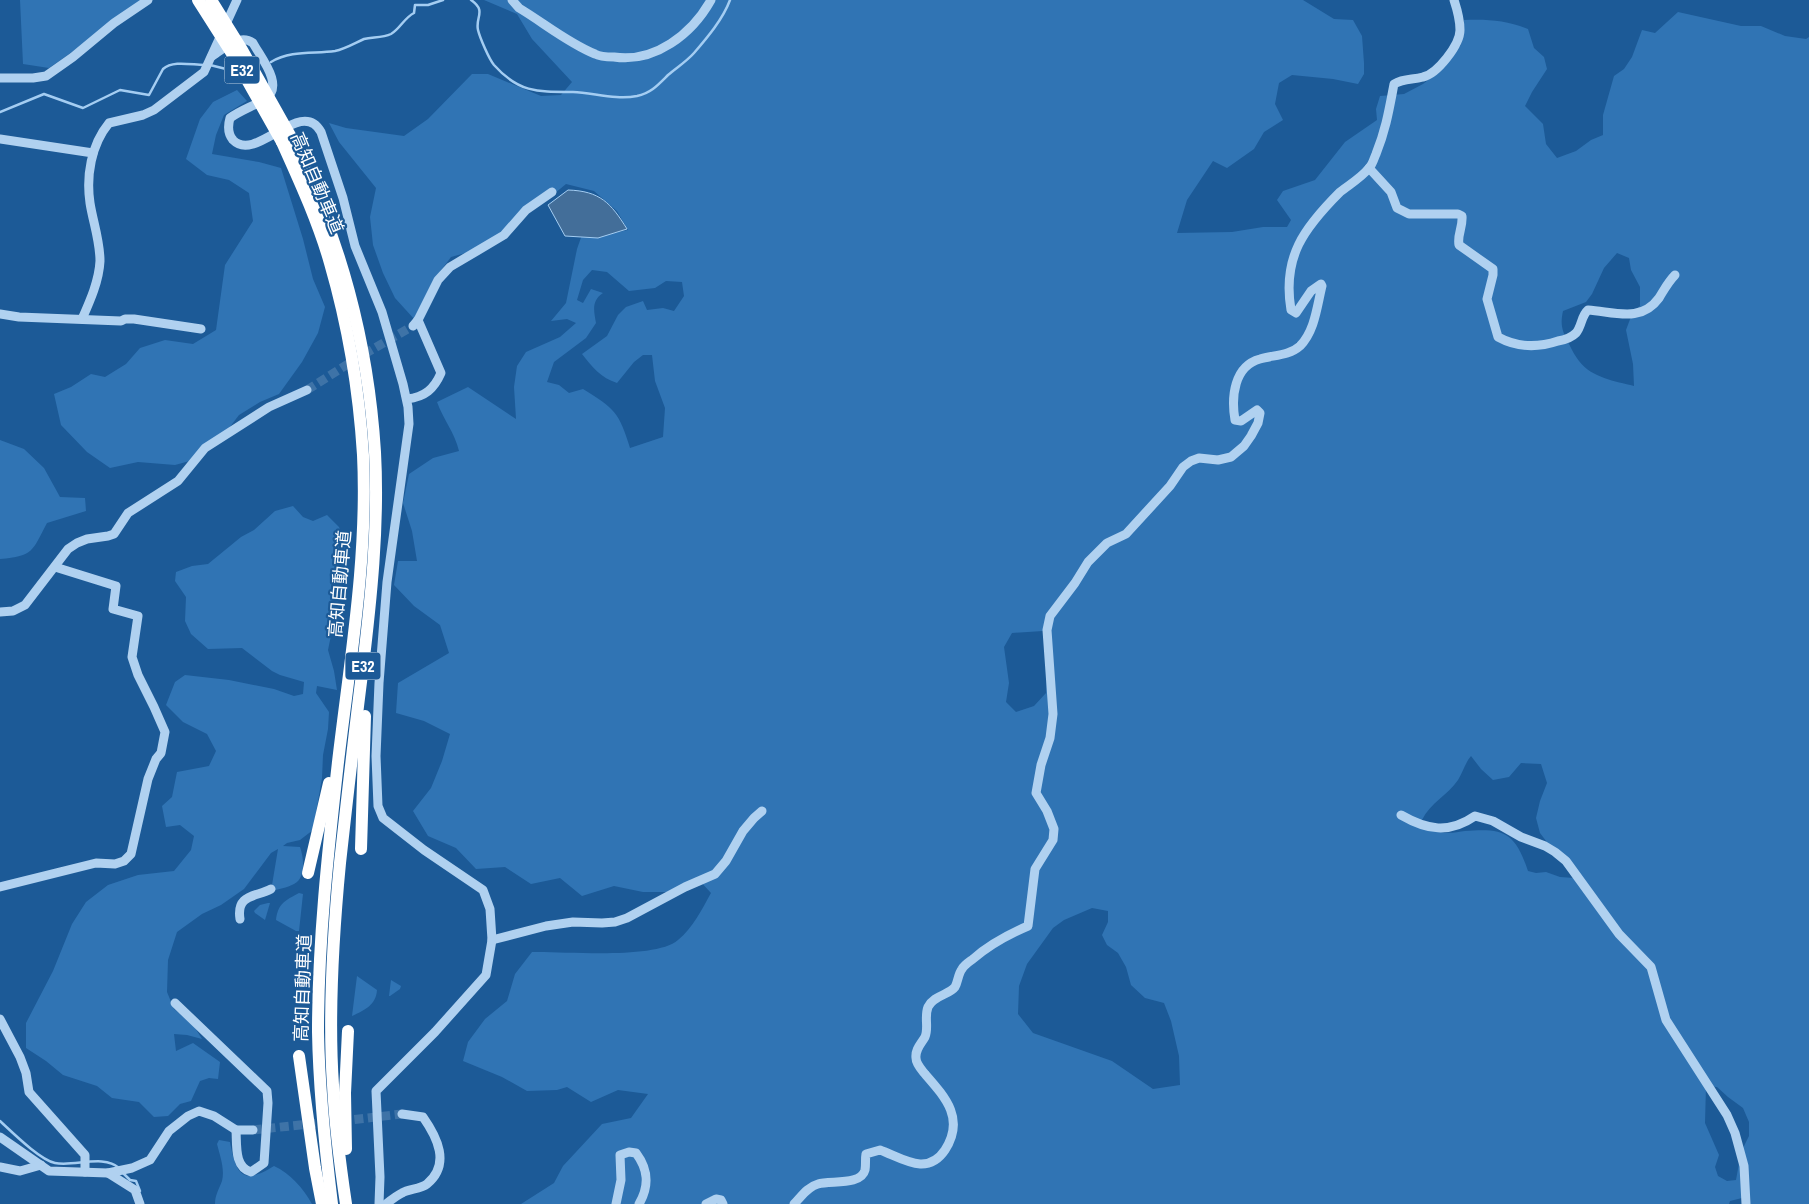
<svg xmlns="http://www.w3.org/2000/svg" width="1809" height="1204" font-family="'Archivo Narrow','Noto Sans JP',sans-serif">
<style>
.green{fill:#3074b4;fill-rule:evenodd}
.water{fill:#436e99;stroke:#a4cdf2}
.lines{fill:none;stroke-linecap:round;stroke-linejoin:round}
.stream{stroke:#a4cdf2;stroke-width:2.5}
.minor-tunnel{stroke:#3e73a7;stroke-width:9;stroke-dasharray:9 4.5;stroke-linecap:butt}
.minor{stroke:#b0d1f0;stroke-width:9}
.highway{stroke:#fff;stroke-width:12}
.highway-bridge{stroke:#fff;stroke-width:12}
.labels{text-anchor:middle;stroke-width:4.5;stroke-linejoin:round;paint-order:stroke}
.shield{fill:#1c5a97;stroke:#bbcee0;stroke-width:1}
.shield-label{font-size:16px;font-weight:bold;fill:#fff}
.street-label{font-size:18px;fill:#fff;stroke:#1c5a97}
</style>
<rect width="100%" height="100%" fill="#1c5a97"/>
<g class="green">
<path d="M20 0H150L118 20 49 68 23 64Z"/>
<path d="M484 0H1303L1334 19 1353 20 1362 36 1364 63V74L1358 84 1333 79 1292 75 1279 83 1275 104 1283 120 1264 132 1254 149 1227 168 1213 161 1187 200 1177 233 1232 232 1263 227H1287L1291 220 1277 200 1283 191 1315 180 1345 142 1377 120 1376 109 1380 96 1404 94 1423 84 1437 73 1461 45 1464 20C1486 19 1507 20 1528 29L1534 48 1544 57 1547 69 1532 92 1525 106 1543 124 1546 144 1557 158 1576 151 1591 140 1603 135V115L1614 76 1624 69 1632 57 1642 30 1655 33 1678 12 1741 26H1761L1785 36 1806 39 1809 37V1204H1747L1746 1197 1730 1201 1729 1204H521L554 1183 563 1166 602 1124 631 1118 648 1094 618 1090 591 1102 567 1087 557 1090 527 1091 502 1077 463 1061 468 1042 485 1019 507 1001 515 974 532 952C564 951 655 960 678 940 693 928 702 909 711 893L699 880 672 892H643L614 886 582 896 560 878 531 884 505 867 476 869 456 848 428 836 413 811 431 788 442 761 450 734 424 721 396 713 398 683 449 653 440 625 414 606 394 585 398 561H417L412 531 403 503 409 474 433 458 459 451C455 433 443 419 437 402L468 387 516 419 514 387 517 366 526 352 560 337 576 323 567 319 551 321 566 303 577 249 584 229 599 236 628 230 617 211 594 191 566 184 543 203 525 212 480 249 451 257 433 281 415 320 395 298 383 273 373 245 370 217 376 188 339 142 329 123 346 128 404 136 428 119 472 74H488L541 96 561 95 572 82 532 39 517 14ZM1617 253 1629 258 1631 270 1640 287V306L1632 314 1626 330 1633 364 1634 386C1615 381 1592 378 1579 361 1575 356 1572 350 1569 344 1562 331 1560 325 1563 311L1586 302 1592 294 1604 268ZM592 270 607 272 629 291 655 288 666 281 682 282 684 296 674 311 663 308 647 310 643 301 626 307 618 315 607 336 582 354C592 367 601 378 617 383L634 362 643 355H652L655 381 665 408 663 437 630 448C619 412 615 409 583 389L569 393 559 385 547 382 554 362 586 338 596 323C594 311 591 301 603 293L591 289 583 303 577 300 583 280ZM1043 631 1047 670 1046 693 1034 706 1016 712 1006 702 1009 683 1004 647 1012 633ZM1471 756 1481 769 1493 780 1509 777 1521 763 1541 764 1547 783 1540 801 1536 818 1540 833 1574 878 1560 877 1546 872 1536 873 1528 871C1515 832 1504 828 1465 831 1458 832 1448 834 1441 832 1433 831 1428 825 1422 820 1430 803 1448 795 1458 780 1463 772 1465 763 1471 756ZM1092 908 1108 911V922L1102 935 1107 945 1118 953 1126 967 1131 985 1145 998 1164 1003 1171 1021 1179 1056 1180 1085 1153 1089 1112 1061 1033 1033 1018 1014 1019 986 1027 964 1053 928 1064 920ZM1706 1086 1717 1087 1728 1097 1743 1108 1749 1122V1136L1741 1152 1736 1180 1727 1181 1718 1176 1715 1167 1719 1155 1705 1123Z"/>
<path d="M237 90 247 101 224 115 216 135 212 154 259 162 281 168 303 239 313 279 325 307 318 333 302 362 279 394 260 402 239 415 226 432 197 459 175 465 138 462 110 468 87 452 61 425 54 394 71 387 91 374 105 377 126 364 140 348 165 340 193 344 216 330 225 265 253 221 249 193 229 180 207 175 186 159 200 119 213 102Z"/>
<path d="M0 440 24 449 44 468 60 497 85 498 86 511 47 523C32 551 34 556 0 559Z"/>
<path d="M293 506 303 517 313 521 327 515 339 527 349 552 340 575 341 587 328 650 334 671 337 690 317 686 316 693 329 712 328 729 323 755 322 778 313 830 300 840 287 843 283 846 300 847C304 858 306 878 294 884 287 888 278 889 271 891L278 849 271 853 244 889 221 905 202 914 177 932 168 960 167 992 174 1009 192 1023 202 1039 187 1035 174 1034 176 1051 193 1043 220 1062 218 1079 209 1078 200 1081 191 1101 180 1104 168 1116 154 1117 139 1102 112 1098 97 1086 63 1075 46 1061 26 1048V1023L53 971 72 924 86 902 108 885 138 875 174 871 191 850 194 836 180 825 166 827 162 806 172 797 177 772 209 766 216 751 207 734 183 722 166 705 175 682 185 675 229 680 274 689 294 696 303 694 304 682 280 675 272 671 242 648 208 649 191 634 185 621 186 597 175 581 176 572 192 566 208 564 241 537 254 530 275 511Z"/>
<path d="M299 893 303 894 299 931H296L276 920C278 903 286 900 299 893Z"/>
<path d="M268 903H270L265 920 255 913 254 911 260 905Z"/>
<path d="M357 976 377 990C376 1005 365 1010 352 1016Z"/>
<path d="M391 980 401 986 400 989 390 996H389Z"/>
<path d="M219 1140 230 1142C236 1174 242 1186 274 1166 290 1173 303 1188 312 1204H215C215 1195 219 1189 222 1181 225 1169 220 1156 217 1144Z"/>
</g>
<path class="water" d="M568 190C600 191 611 203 627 229L598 238 565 236 548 205Z"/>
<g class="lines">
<g class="stream">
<path d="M471 0C487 11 475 17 478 30 480 38 489 59 494 65 519 93 538 92 573 92 594 93 616 100 637 96 651 93 658 85 668 75 676 68 686 62 694 53 707 38 723 19 730 0"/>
<path d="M271 62C291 50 314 54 335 51 345 49 355 43 364 39 373 37 383 38 391 34 400 29 404 18 414 13L415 5H428L443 0"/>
<path d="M210 65 238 72"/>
<path d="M0 112 44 94 83 108 120 90 149 95 163 69C173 60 192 65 204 65"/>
<path d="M0 1121C12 1132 40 1160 55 1163 74 1167 104 1154 119 1168"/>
<path d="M122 1172 130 1180 136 1181 140 1191"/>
</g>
<g class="minor-tunnel">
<path d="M307 390 359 357 413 326"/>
<path d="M341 1121 402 1114"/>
<path d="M253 1130 328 1122"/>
</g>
<g class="minor">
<path d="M512 0 519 8C544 23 568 43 595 54 600 57 608 57 614 57 655 63 692 34 711 0"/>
<path d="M212 56C224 49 239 33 253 43 261 58 285 86 265 99 254 106 241 110 230 118 228 125 228 134 233 140 256 164 301 96 321 132L343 198 355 246 382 312 403 384 408 407 409 424 387 582 379 683 376 756 378 806 383 818 424 850 483 890 490 909 492 940 486 975 435 1032 376 1091 380 1177 379 1204"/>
<path d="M0 78H33L46 76 73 57 114 23 148 0"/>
<path d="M0 139 93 153"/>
<path d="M1369 168 1391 192 1397 208 1409 214H1458L1462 216C1463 228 1457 234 1459 245L1493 269V275L1487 299 1498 337C1518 348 1537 348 1558 341 1564 340 1571 338 1576 333 1582 326 1581 316 1588 310 1615 312 1641 323 1659 298 1664 290 1668 282 1675 275"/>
<path d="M0 314 19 317 121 321 125 319H134L201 329"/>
<path d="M82 319C90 301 99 281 100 261 100 241 93 222 90 203 86 176 91 145 109 123L143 115 154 110 204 72 237 0"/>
<path d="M413 326 418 320 438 280 450 267 504 235 526 210 552 192"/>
<path d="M407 399C425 397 434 389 441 373L418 320"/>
<path d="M0 612 13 611 25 605 68 549 77 543 87 539 108 536 114 534 128 513 178 481 205 448 269 407 307 390"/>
<path d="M1401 815C1427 830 1449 834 1475 816L1493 821 1521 837 1545 846 1555 852 1566 861 1619 934 1651 967 1666 1020 1727 1115 1735 1133 1744 1166 1746 1204"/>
<path d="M0 887 96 863 115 864 124 861 131 854 148 779 156 759 161 753 165 732 154 707 138 675 132 657 138 616 113 609 116 586 55 567"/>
<path d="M240 919C236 894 256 897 271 889"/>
<path d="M492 940 546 926 573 922 602 923 615 922 627 918 685 887 715 874 726 861 743 831 754 818 762 811"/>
<path d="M175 1003 267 1091 268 1103 264 1163 251 1172C234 1167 237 1145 236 1130"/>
<path d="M0 1019 20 1057 26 1073 29 1092 85 1155V1172"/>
<path d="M0 1137 49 1171 108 1173 132 1168 150 1160 169 1131 188 1116 199 1111 214 1116 236 1130H253"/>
<path d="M0 1167 20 1171 41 1165"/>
<path d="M108 1173 135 1190 140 1204"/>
<path d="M386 1204C391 1200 396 1196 402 1193 409 1189 421 1189 427 1184 451 1164 437 1137 423 1117L402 1114"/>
<path d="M616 1204 621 1180 620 1155 629 1152 636 1153C648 1169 650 1185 639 1204"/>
<path d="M706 1204 716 1199 721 1200 723 1204"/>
<path d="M794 1204C801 1197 807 1187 818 1184 830 1180 861 1186 865 1170 866 1165 865 1159 866 1154L880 1150C902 1158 927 1177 945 1150 965 1119 946 1098 925 1074 921 1069 916 1064 916 1058 915 1049 921 1044 925 1037 929 1028 924 1017 928 1007 934 995 949 995 955 987 958 982 958 974 962 969 964 965 969 962 973 959 990 944 1007 935 1028 926L1035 869 1053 840 1054 829 1047 811 1036 793 1041 765 1050 738 1053 714 1047 630 1050 616 1075 583 1088 562 1107 543 1126 534 1170 486 1183 467 1191 461 1199 458 1218 460 1231 457 1244 446 1251 436 1258 423 1260 413 1257 410 1241 421 1235 420C1231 397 1234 366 1260 359 1273 355 1289 356 1300 346 1315 331 1317 306 1322 286L1321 284 1311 291 1296 313 1291 310C1282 257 1304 228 1340 192 1350 184 1361 178 1369 168 1373 164 1374 158 1376 154 1386 129 1389 110 1394 84 1404 78 1412 80 1423 77 1437 74 1460 45 1460 30 1460 20 1457 9 1454 0"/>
</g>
<g class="highway">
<path d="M292 139C340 240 368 340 375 452 379 526 371 600 362 674 354 737 347 800 340 863 333 936 328 1012 333 1085 335 1125 340 1164 346 1204"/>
<path d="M282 142C300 182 318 221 330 263 348 325 359 390 363 455 368 557 350 660 338 762 328 851 318 942 318 1032 319 1089 325 1147 332 1204"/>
<path d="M361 849 365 716"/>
<path d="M308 873 329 783"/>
<path d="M299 1056 315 1168 322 1204"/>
<path d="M346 1149 345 1093 348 1031"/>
</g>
<g class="highway-bridge">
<path d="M198 0 233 55 282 142"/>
<path d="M211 0 242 50 292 139"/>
</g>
</g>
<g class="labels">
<g class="shield">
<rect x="224.5" y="56.5" width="35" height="27" rx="4"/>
<rect x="345.5" y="652.5" width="35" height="27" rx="4"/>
</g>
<g class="shield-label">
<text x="242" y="76">E32</text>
<text x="363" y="672">E32</text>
</g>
<g class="street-label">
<text transform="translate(317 183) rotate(67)" y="6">高知自動車道</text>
<text transform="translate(340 584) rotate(-85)" y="6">高知自動車道</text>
<text transform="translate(303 988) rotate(-88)" y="6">高知自動車道</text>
</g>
</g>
</svg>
